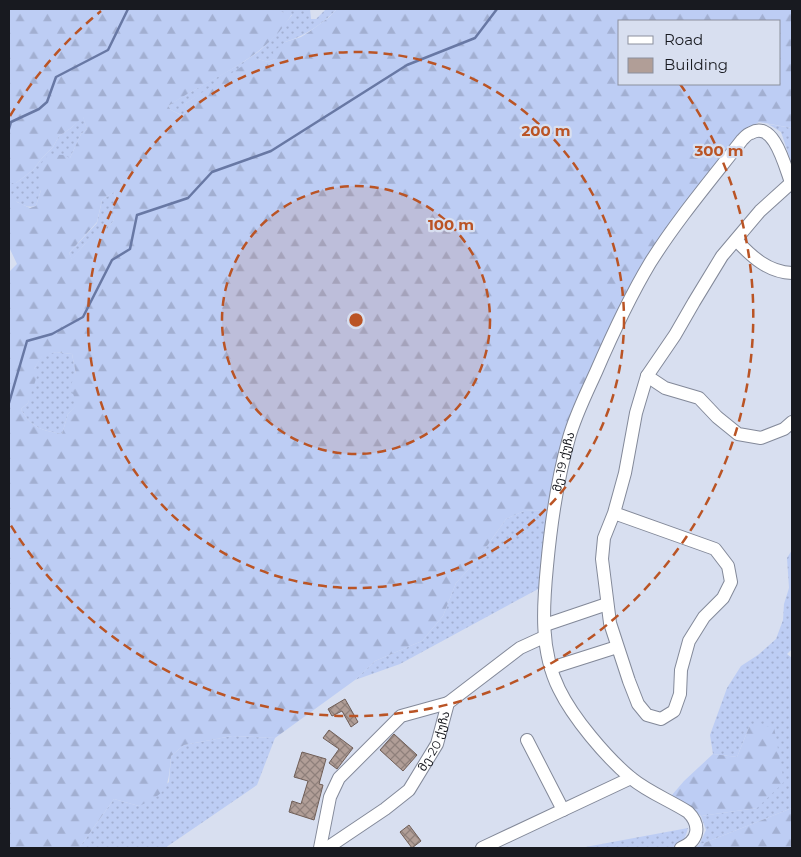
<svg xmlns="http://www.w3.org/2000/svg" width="801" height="857" font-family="Montserrat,'Noto Sans Georgian',sans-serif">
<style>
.grass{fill:url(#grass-dots)}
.forest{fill:url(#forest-firs);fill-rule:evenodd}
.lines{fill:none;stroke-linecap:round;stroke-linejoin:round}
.stream{stroke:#6878a4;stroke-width:2.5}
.building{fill:url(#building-cross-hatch);stroke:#6f5e57}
.minor-casing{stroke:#838999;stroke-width:14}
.minor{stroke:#fff;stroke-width:12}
.ring{fill:none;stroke:#ba5425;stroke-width:2.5;stroke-dasharray:9 6}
.labels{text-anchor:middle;stroke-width:4.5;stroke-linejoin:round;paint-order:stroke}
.street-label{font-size:12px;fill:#181a20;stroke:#d8dff0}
.centre{fill:#ba5425;stroke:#d8dff0;stroke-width:2.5}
.ring-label{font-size:15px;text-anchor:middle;font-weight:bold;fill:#ba5425;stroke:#d8dff0;stroke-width:4.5;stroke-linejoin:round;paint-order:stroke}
</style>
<defs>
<pattern id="grass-dots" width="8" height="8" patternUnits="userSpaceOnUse" patternTransform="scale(1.25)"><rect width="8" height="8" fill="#bdcdf4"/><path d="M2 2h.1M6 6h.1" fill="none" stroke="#a2afd1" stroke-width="1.8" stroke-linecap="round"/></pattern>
<pattern id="forest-firs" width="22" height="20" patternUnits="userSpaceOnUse" patternTransform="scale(1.25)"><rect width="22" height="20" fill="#bdcdf4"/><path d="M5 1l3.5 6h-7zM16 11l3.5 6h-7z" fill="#a2afd1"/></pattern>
<pattern id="building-cross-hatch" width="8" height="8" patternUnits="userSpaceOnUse" patternTransform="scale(1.25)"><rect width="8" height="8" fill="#b19e97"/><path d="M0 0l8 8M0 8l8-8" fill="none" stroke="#8f807b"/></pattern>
</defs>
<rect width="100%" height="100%" fill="#d8dff0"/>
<g class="grass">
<path d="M281 9H310L311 19H316L326 9H337C322 24 305 36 285 42L275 59 268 62 258 59 186 103 184 116 171 110 168 106C197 86 229 73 258 52 271 42 281 28 292 15L281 12Z"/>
<path d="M83 116 87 129 81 134 70 158 41 190 36 206C26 209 17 202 9 196V183H16L33 170 42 158 53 147 59 136 71 128Z"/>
<path d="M768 124 792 128V165L781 132Z"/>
<path d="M114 192C117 202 113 210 114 220L105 232H99L83 246 72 260 69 253 97 223 102 200Z"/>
<path d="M56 352 72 354 76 374 79 404 68 414 62 434C43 431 30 427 21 409L28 403 34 369 42 355Z"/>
<path d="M549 510 540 588 400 664 355 680 375 661 422 641 443 616 456 583 478 559 506 519 524 511Z"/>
<path d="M792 550V649L787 654 792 658V808L699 845 706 830 701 816 757 808 750 725 737 757 713 754 710 735 727 688 741 666 758 655 776 639 783 620 784 604 789 588 787 558Z"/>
<path d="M232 736 275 738 257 785 165 848H79L114 799 139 806 169 782 171 756 184 745Z"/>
<path d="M688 828C685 840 681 846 669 848H580Z"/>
</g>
<g class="forest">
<path d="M9 9H281V12L292 14C265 60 211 77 168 106L171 110 183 116 186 103 250 61 258 59 268 62 275 59 273 52 285 42 301 37 309 32 328 18 337 9H792V128L759 122 739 134 690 198 583 390 562 438 549 510 524 511 506 519 478 559 456 583 443 616 422 641 375 661 355 680 275 738 232 736 184 745 171 756C168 788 169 792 139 806L114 799 79 848H9V272L17 264 9 247V196L14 193 17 202 30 208 36 206 41 190 40 165 49 154 63 155 70 158 81 134 87 129 83 117 71 128 59 136 53 147 42 158 33 170 16 183H9ZM620 21H780V84H620ZM114 192 116 200 113 209 114 220 105 232 99 231 83 246 72 259 69 253 97 222 102 200ZM56 352 72 354 76 374C68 385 72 393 78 404L68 414 62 434C43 431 30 427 21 409L28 403 37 376 34 369 42 356Z"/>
<path d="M750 725 774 727 784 782 757 808 701 816 672 795 684 781 713 754 737 757Z"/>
<path d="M792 808V848H695L699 845Z"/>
</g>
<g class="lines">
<g class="stream">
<path d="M9 129 11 122 39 109 47 102 56 77 108 50 128 9"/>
<path d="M9 403 27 341 52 334 83 317 112 260 130 249 137 215 188 198 212 172 271 151 407 65 475 38 497 9"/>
</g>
</g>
<g class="building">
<path d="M345 699 358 722 351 727 342 711 332 716 328 709Z"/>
<path d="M329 730 353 748 337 769 329 763 339 749 323 738Z"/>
<path d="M394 734 417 755 403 771 380 750Z"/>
<path d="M302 752 326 759 319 784 323 785 314 820 289 812 292 801 301 804 308 781 294 777Z"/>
<path d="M409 825 421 841 412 848 400 832Z"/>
</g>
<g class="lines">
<defs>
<g id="minor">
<path d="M736 240C752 257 768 272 792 273"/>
<path d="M647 376 665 388 699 398 717 417 738 434 761 438 784 429 792 422"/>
<path d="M614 513 715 549 728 566 731 582 723 598 704 617 689 641 681 670 680 694 674 711 661 719 647 715 638 704 629 681 610 623 602 559 604 538 614 513 625 473 636 413 647 376 675 335 694 302 722 256 760 211 791 183"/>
<path d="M545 625 607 604"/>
<path d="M551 668 617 647"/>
<path d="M527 740 563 810"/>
<path d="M320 848 330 797 339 778 401 716 448 703"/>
<path id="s1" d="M327 848 385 809 409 790 437 744 448 703 520 648 544 637"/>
<path d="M482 848 631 778"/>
<path id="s2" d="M681 848C699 841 701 825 688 812 669 800 648 792 631 778 606 757 573 718 559 689 540 651 543 607 547 566 551 523 557 480 569 438 575 416 586 394 596 372 612 335 629 298 650 263 677 220 710 181 742 140 744 138 747 134 751 133 775 119 786 171 792 185"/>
</g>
</defs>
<use href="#minor" class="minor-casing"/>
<use href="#minor" class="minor"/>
</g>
<circle cx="356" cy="320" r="134" fill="#ba5425" fill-opacity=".12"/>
<g class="ring">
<circle cx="356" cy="320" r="134"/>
<circle cx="356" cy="320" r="268"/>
<path d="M10 116A401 401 0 0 1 101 11M680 84A401 401 0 1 1 10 524"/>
</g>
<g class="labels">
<g class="street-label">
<text dy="4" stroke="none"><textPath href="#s2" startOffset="458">მე-19 ქუჩა</textPath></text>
<text dy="4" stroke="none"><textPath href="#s1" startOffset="156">მე-20 ქუჩა</textPath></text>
</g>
</g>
<circle cx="356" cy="320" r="8" class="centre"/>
<g class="ring-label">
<text x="546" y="136">200 m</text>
<text x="719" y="156">300 m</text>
<text x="451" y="230">100 m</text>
</g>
<rect width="801" height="857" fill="none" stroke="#181a20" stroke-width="20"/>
<rect x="618" y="20" width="162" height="65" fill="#d8dff0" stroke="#8b909d"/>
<rect x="628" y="36" width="25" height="8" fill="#ffffff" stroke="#8b909d"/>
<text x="664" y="45" font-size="15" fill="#181a20">Road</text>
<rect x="628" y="58" width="25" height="15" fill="#b19e97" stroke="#8b909d"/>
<text x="664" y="70" font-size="15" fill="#181a20">Building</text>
</svg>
